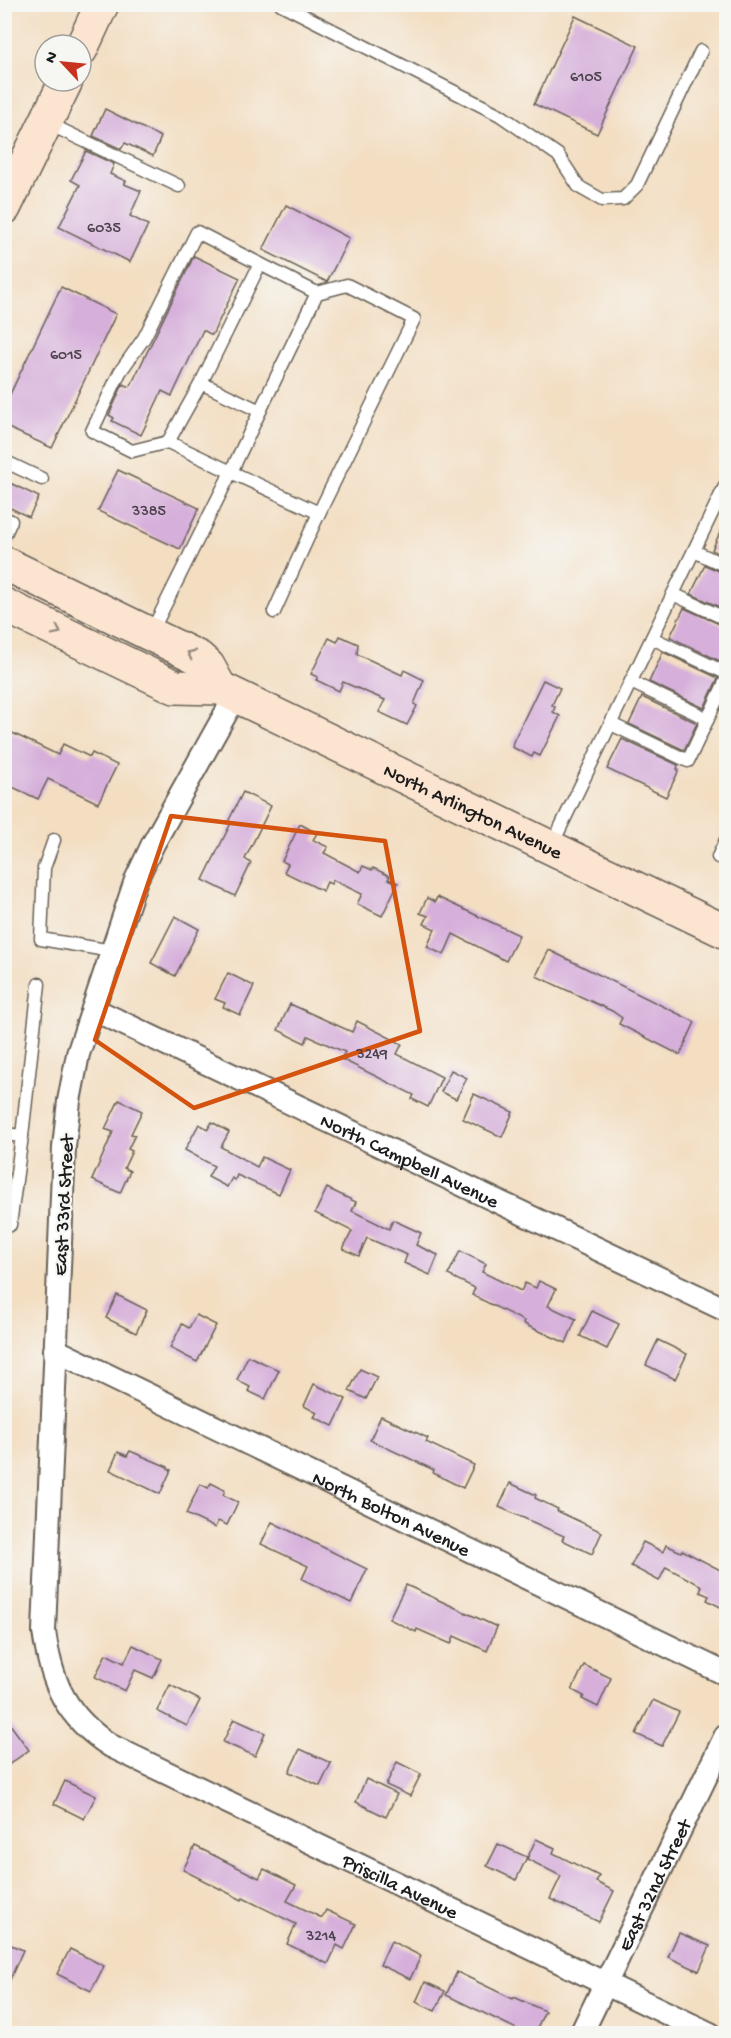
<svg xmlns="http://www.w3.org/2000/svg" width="731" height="2038" font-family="'Gochi Hand',sans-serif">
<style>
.building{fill:#d6afda}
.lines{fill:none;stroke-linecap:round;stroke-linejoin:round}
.service-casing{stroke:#676056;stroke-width:15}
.minor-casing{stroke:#676056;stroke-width:26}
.secondary-casing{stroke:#676056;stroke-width:36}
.service{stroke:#fff;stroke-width:12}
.minor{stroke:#fff;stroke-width:22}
.secondary{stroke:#fce5d0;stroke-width:33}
.oneway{stroke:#978b7f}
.marked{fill:none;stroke:#d4530e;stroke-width:4.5;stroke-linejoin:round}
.labels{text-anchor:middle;stroke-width:4.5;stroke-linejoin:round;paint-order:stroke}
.number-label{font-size:16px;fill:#4a414c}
.street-label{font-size:20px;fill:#1c1c1c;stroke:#f6f6f2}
</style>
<rect width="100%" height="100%" fill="#f6f6f2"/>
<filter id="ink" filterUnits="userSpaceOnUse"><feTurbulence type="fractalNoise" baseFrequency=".0167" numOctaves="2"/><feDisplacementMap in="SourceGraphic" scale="12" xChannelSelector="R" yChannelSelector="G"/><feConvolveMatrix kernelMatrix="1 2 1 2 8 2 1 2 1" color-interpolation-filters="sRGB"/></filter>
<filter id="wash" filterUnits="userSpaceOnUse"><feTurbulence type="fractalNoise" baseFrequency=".008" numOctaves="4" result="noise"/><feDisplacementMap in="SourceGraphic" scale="24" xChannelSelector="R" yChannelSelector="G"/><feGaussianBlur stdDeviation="1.35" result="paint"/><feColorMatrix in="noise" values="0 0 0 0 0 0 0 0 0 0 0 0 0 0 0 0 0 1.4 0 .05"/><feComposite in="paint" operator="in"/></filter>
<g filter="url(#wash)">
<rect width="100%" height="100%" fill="#f3dec2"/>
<g id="blocks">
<g class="building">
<path d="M575 16 638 46 597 134 534 104Z"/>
<path d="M105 109 161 137 153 156 125 143 121 149 93 136Z"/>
<path d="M86 151 114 164 110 174 126 181 124 184 141 191 130 216 148 225 130 262 59 227 80 185 71 180Z"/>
<path d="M286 205 349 238 327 282 263 250Z"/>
<path d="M194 256 240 278 212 335 203 330 172 396 162 391 141 435 112 421 114 418 109 415 123 384 130 387Z"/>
<path d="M61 287 116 314 52 448 4 426V407Z"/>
<path d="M118 470 199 508 180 549 98 511Z"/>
<path d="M4 480 39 497 29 517 4 505Z"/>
<path d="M726 519V557L712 550Z"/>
<path d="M705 565 726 574V610L691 594Z"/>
<path d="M684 608 726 627V664L670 637Z"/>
<path d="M340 636 358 644 357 654 402 675 404 670 424 680 414 704 417 706 407 725 379 712 385 700 343 682 339 691 316 680 318 677 311 674 329 638 337 642Z"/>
<path d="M663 652 718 678 704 708 649 682Z"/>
<path d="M543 680 560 688 552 705 555 707 553 712 560 716 540 756 534 753 532 757 512 747 513 742Z"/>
<path d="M642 697 697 723 684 750 629 724Z"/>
<path d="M4 729 58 755 63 744 90 757 92 753 117 765 98 803 48 779 38 799 4 783Z"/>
<path d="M622 739 678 765 677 769 679 770 666 797 607 769Z"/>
<path d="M243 792 271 806 245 859 251 863 235 896 203 880 231 823 228 822Z"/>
<path d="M300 824 317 833 313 840 328 847 324 853 360 872 363 866 372 870 373 868 390 876 388 879 398 883 382 916 357 904 362 894 333 880 331 884 327 882 323 891 284 872 288 864 282 861Z"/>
<path d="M437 897 519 935 506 961 453 934 444 955 427 947 435 929 424 924 428 916 420 913 427 898 435 902Z"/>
<path d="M175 916 199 929 175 976 151 963Z"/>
<path d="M549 950 695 1022 680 1055 619 1024 622 1018 612 1011 536 976Z"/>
<path d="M228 973 254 986 240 1015 223 1007 225 1003 215 999Z"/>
<path d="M290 1004 352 1032 357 1021 402 1044 397 1054 442 1077 428 1107 412 1099 414 1095 341 1059 345 1052 308 1036 305 1043 278 1030Z"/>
<path d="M451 1070 467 1078 456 1099 441 1092Z"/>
<path d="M474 1094 513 1112 502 1137 463 1119Z"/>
<path d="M119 1100 142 1111 131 1134 135 1135 128 1149 132 1151 124 1168 130 1171 120 1193 92 1180 113 1132 105 1129Z"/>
<path d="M212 1122 229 1132 221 1147 257 1167 262 1157 290 1170 279 1194 237 1175 235 1180 232 1178 227 1187 208 1177 214 1166 185 1150 199 1124 208 1129Z"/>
<path d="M327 1188 356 1202 352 1211 389 1229 393 1220 421 1233 416 1245 438 1255 430 1275 404 1263 407 1255 367 1238 359 1256 343 1249 352 1231 315 1213Z"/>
<path d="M460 1251 486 1264 482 1272 521 1291 525 1283 536 1288 539 1281 556 1289 548 1306 576 1319 566 1343 528 1326 523 1323 524 1321 472 1295 475 1288 448 1275Z"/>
<path d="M117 1295 147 1310 136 1333 106 1318Z"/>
<path d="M592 1311 619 1324 607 1349 580 1336Z"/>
<path d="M196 1315 216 1325 197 1362 170 1348 182 1324 189 1328Z"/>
<path d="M658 1340 687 1354 675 1379 646 1365Z"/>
<path d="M248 1356 279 1370 265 1399 248 1391 250 1387 237 1380Z"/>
<path d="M360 1369 377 1377 366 1399 349 1391Z"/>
<path d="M314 1384 346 1399 333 1426 314 1417 317 1413 304 1406Z"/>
<path d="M381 1416 428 1438 426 1442 474 1465 463 1488 433 1473 434 1470 370 1440Z"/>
<path d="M130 1451 168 1467V1469L171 1470 160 1494 110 1470 118 1452 127 1456Z"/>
<path d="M211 1483 225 1490 223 1495 238 1502 227 1525 218 1521 215 1528 186 1514 200 1484 208 1488Z"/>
<path d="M510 1483 536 1495 535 1498 558 1509 557 1511 602 1532 592 1554 562 1540 564 1536 499 1507Z"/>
<path d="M272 1522 367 1569 351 1603 302 1579 308 1566 261 1544Z"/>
<path d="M643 1542 663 1552 666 1545 681 1552 682 1550 722 1571 726 1561V1610L707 1600 709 1596 700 1592 702 1586 666 1567 659 1581 631 1566Z"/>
<path d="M406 1585 497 1627 487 1651 454 1636 451 1644 417 1629 416 1632 389 1619Z"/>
<path d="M133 1645 162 1659 153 1678 135 1670 125 1691 95 1677 106 1654 124 1663Z"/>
<path d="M584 1665 611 1678 598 1707 582 1699 584 1696 572 1690Z"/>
<path d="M170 1685 200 1700 187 1726 157 1711Z"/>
<path d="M653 1700 679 1712 662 1746 636 1734Z"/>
<path d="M4 1716 29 1750 4 1768Z"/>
<path d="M234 1719 265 1733 255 1756 223 1742Z"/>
<path d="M300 1749 331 1763 320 1786 289 1772Z"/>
<path d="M397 1762 421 1774 410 1796 386 1785Z"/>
<path d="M366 1779 397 1794 386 1817 356 1802Z"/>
<path d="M65 1781 96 1796 84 1819 54 1804Z"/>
<path d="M536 1839 555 1848 553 1853 599 1876 596 1882 614 1891 599 1922 550 1899 561 1876 527 1859Z"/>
<path d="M498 1844 527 1857 516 1880 487 1866Z"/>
<path d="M195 1846 259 1878 264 1869 296 1885 287 1901 322 1918 326 1910 356 1924 344 1949 337 1945 328 1964 287 1944 296 1924 243 1898 242 1900 183 1870Z"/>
<path d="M679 1933 710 1946 699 1971 668 1957Z"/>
<path d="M391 1941 421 1956 410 1979 380 1965Z"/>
<path d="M4 1942 23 1950 4 1993Z"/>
<path d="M70 1949 104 1966 91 1991 57 1974Z"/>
<path d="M457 1972 513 1999 514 1997 545 2011 534 2034H527L446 1995Z"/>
<path d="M425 1982 445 1991 435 2011 416 2002Z"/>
</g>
</g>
</g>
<g filter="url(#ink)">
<use href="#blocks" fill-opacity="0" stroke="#676056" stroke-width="1.5"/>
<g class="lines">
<defs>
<g id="service">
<path d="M281 4 500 115 558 155 579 187 602 200 623 199 637 185 701 51"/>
<path d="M47 123 179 186"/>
<path d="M201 383 260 264 317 293"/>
<path d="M260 411 317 293 347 285 414 319 319 513"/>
<path d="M168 442 132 451 92 431 120 372 144 338 197 232 260 264"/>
<path d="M4 461 42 479"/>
<path d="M4 518 11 521 4 536"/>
<path d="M694 551 726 566"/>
<path d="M673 594 726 619"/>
<path d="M151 633 231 472 168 442 201 383 260 411 231 472 319 513 274 612"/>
<path d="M652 638 726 673"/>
<path d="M631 682 708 719"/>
<path d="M611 724 688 761 726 680"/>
<path d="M54 840 44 868 41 939 112 951"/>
<path d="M551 847 726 484"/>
<path d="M718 857 726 840"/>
<path d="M4 1134 22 1136 39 984"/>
<path d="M4 1228 10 1225 22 1136"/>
</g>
<g id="minor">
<path id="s1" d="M236 695 153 844 136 880 78 1054 69 1101 64 1147 44 1631C51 1683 66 1717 111 1746L710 2034"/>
<path id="s2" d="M93 1009 726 1310"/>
<path id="s3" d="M55 1350 726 1674"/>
<path id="s4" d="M581 2034 726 1735"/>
</g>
<g id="secondary">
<path d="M81 49 102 4"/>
<path d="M4 208 66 81"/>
<path d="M4 563 199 658 208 666 220 688"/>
<path id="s5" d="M4 605 175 687 220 688 726 932"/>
</g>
</defs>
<use href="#service" class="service-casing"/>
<use href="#minor" class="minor-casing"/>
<use href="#secondary" class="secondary-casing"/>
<use href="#service" class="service"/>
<use href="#minor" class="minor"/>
<use href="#secondary" class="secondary"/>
</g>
<defs><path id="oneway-chevron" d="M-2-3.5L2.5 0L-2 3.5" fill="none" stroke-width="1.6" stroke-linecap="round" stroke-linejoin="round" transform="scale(1.5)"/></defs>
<g class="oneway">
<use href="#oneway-chevron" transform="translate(57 631) rotate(26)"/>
<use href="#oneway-chevron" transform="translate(191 654) rotate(-153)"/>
</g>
</g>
<path class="marked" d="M171 816 385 841 420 1031 194 1108 95 1040Z"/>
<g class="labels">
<g class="number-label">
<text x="586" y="81">6105</text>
<text x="104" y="232">6035</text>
<text x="66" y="359">6015</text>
<text x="149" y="515">3385</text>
<text x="372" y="1058">3249</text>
<text x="321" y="1940">3214</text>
</g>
<g class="street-label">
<text dy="7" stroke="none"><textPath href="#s5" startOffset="516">North Arlington Avenue</textPath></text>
<text dy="7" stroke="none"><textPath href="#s2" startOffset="351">North Campbell Avenue</textPath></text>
<text transform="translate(62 1205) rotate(-87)" y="7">East 33rd Street</text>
<text dy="7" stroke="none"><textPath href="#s3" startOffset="374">North Bolton Avenue</textPath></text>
<text dy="7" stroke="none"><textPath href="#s4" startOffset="166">East 32nd Street</textPath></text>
<text dy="7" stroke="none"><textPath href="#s1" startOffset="1432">Priscilla Avenue</textPath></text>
</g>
</g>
<rect width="731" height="2038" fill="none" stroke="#f6f6f2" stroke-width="24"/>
<g transform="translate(63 63) rotate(296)"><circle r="28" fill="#f6f6f2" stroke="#9f9f9c" stroke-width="1.5"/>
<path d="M0-4.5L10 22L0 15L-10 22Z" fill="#c8321e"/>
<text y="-9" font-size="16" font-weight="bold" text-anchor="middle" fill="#1c1c1c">N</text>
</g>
</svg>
